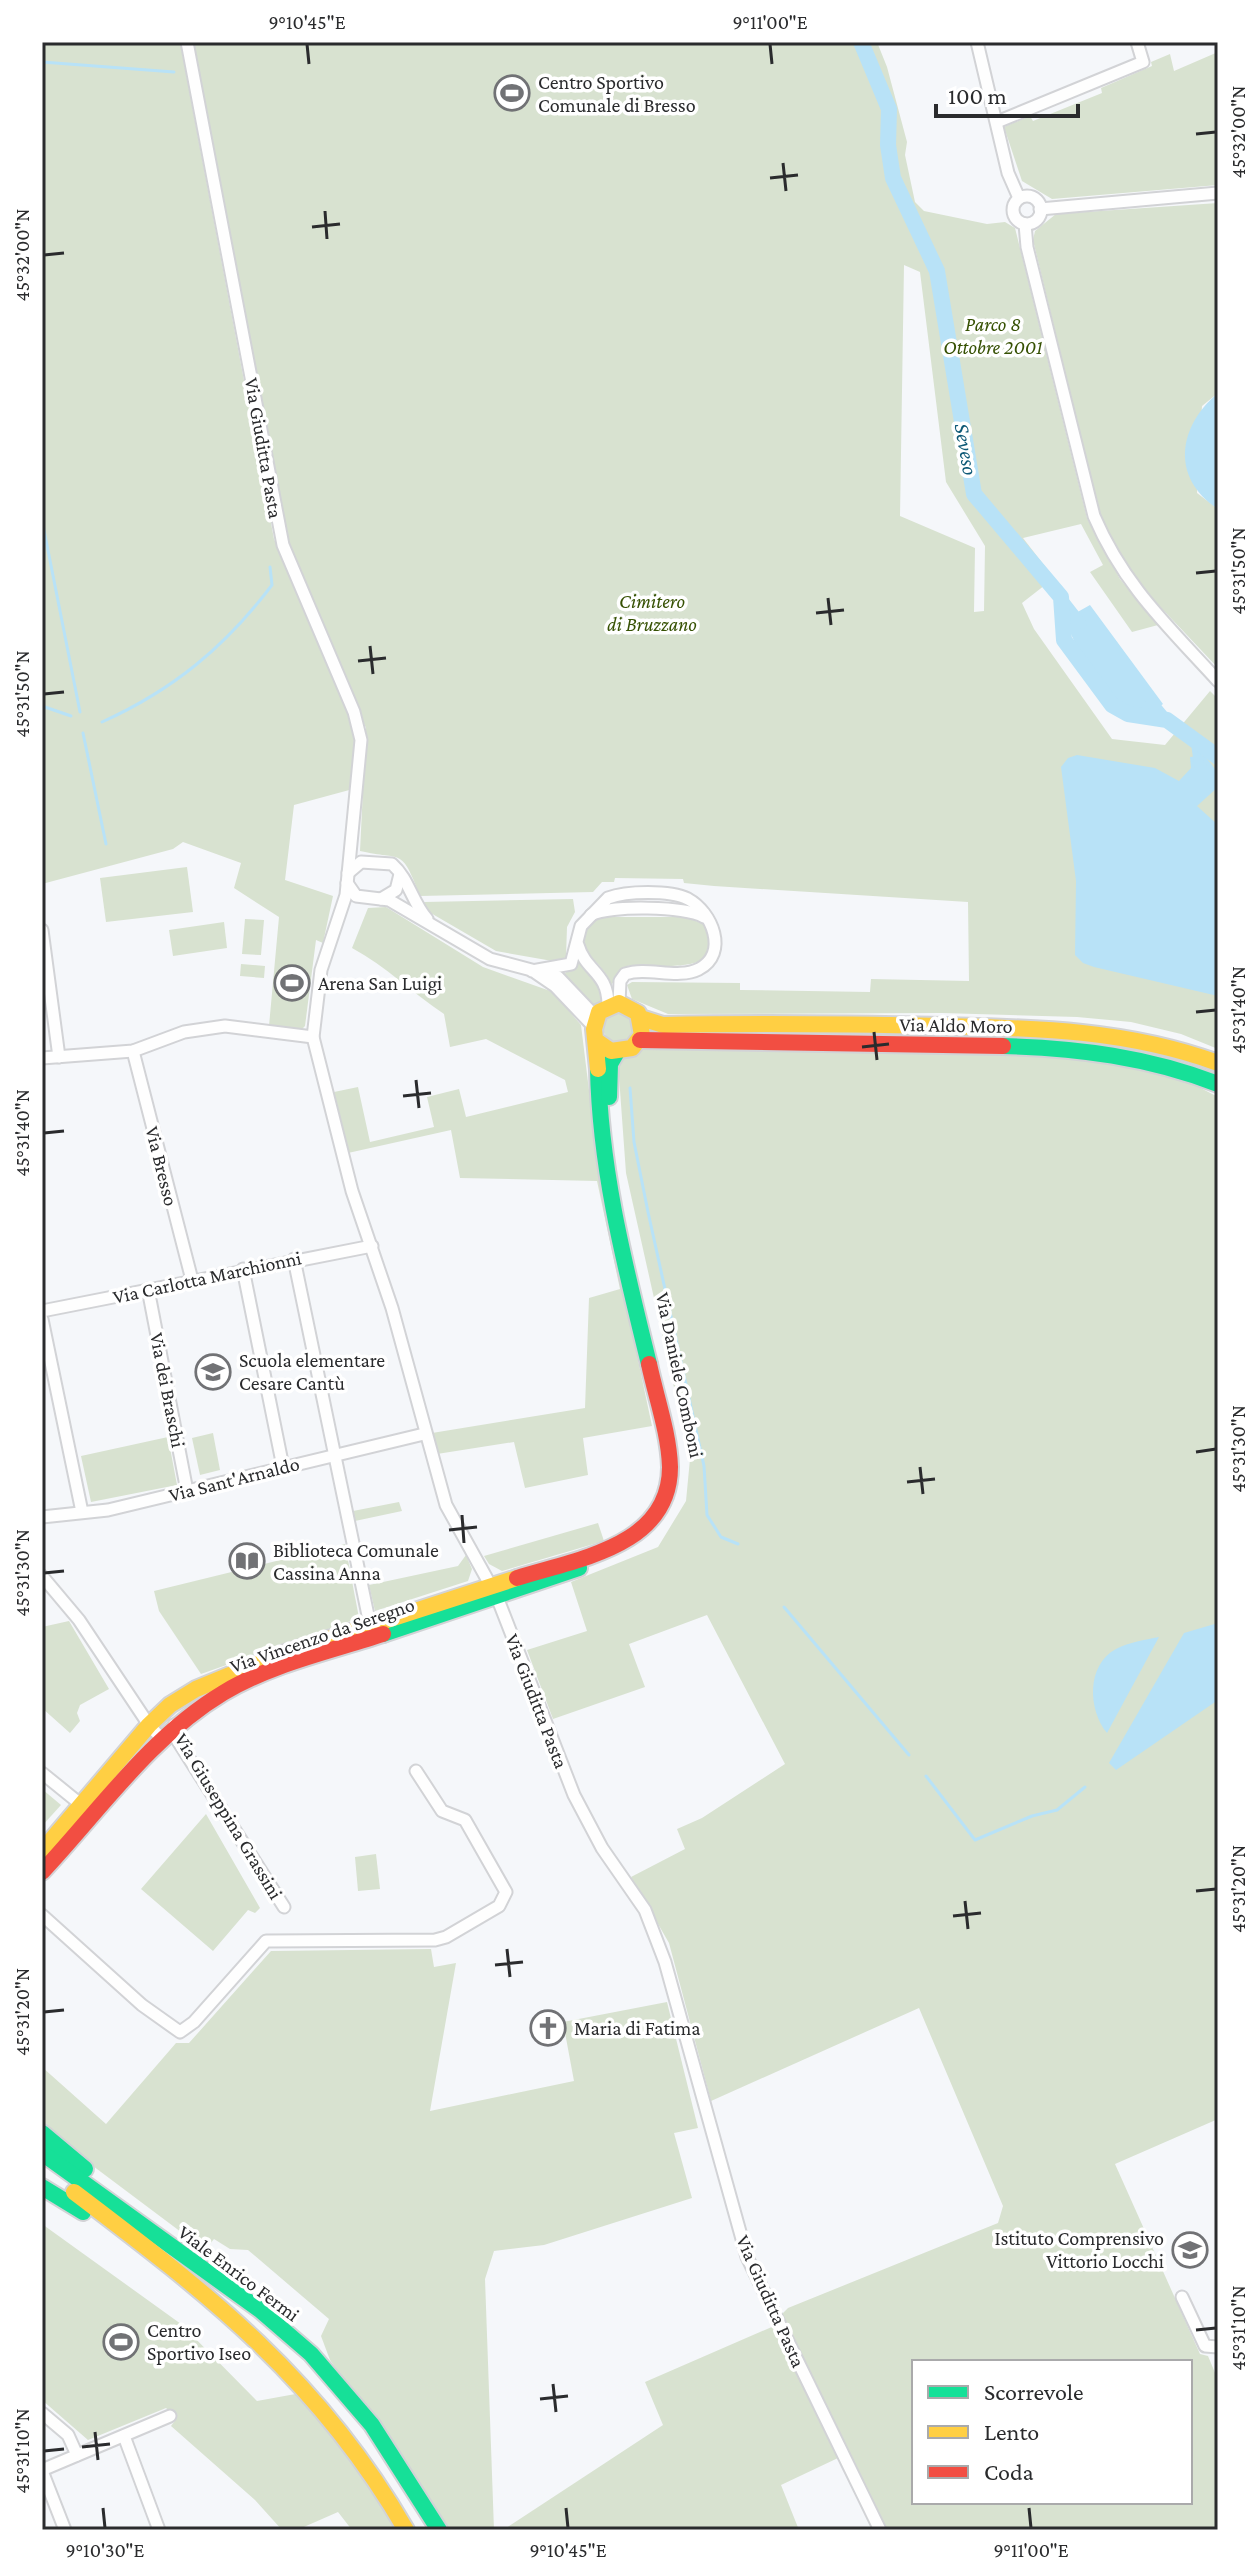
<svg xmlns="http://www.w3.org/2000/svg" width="1260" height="2572" font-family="'Crimson Pro',serif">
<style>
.green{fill:#d8e2d0;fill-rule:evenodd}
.water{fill:#b8e2f7}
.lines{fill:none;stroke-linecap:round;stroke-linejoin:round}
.stream{stroke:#b8e2f7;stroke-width:3}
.canal{stroke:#b8e2f7;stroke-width:10}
.river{stroke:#b8e2f7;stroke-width:16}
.street-casing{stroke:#d2d3d6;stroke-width:15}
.fast-casing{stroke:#d2d3d6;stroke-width:20}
.slow-casing{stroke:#d2d3d6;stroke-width:20}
.jam-casing{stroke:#d2d3d6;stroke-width:20}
.street{stroke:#fefefe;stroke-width:11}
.fast{stroke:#16e098;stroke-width:16}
.slow{stroke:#ffcf43;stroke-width:16}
.jam{stroke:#f24e42;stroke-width:16}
.ticks{fill:none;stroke:#2a2b2d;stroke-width:3}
.labels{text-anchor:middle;stroke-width:7;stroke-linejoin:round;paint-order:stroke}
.poi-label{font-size:20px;fill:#2a2b2d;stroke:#fff;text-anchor:start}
.park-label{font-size:20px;font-style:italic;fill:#365103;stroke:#fff}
.street-label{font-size:20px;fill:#2a2b2d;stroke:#fff}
.water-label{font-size:22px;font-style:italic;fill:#0e5976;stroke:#fff}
.neatline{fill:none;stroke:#2a2b2d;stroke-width:3}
.ticks-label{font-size:20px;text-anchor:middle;fill:#2a2b2d}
</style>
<rect width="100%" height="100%" fill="#f5f7fa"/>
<g class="green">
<path d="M42 42H180L274 539 345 704 354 737 356 769 353 789 294 805 285 880 333 896 323 943 316 940 305 1026 302 1029 269 1026 279 917 234 888 241 863 183 842 173 849 42 884Z"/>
<path d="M185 42H877L887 67 907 142 905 155 915 202 924 211 987 224 1005 222 1015 228 1087 518 1120 579 1158 625 1132 632 1090 572 1103 565 1081 524 1023 538 1054 578 1022 603 1034 629 1112 739 1165 745 1210 691 1218 699V1049L1181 1034 1131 1022 1077 1017 942 1013 668 1014 632 999 627 985 632 982 740 983V990L870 992 871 979 969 981 968 902 714 886 684 883 683 879 615 878 614 882H602L593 892 420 896C401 846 403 861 360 851L366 728 331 646 288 566ZM904 265 920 272 946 482 985 546 984 611 974 612 975 548 900 516Z"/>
<path d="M1218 52V185L1052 199 1022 181 1004 127 1030 116 1033 121 1102 93 1101 88 1152 66 1151 62 1170 54 1174 71Z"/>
<path d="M1218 203V393L1202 406 1197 493 1218 509V668L1133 578 1114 545 1098 509 1033 240 1035 231 1056 214Z"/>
<path d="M187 867 193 912 106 922 100 878Z"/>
<path d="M573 899 575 912 567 927 566 957 558 962 496 951 429 912 424 902Z"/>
<path d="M386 907 483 967 553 992 581 1025 600 1180 652 1426 583 1438 588 1475 525 1488 514 1442 437 1454 432 1433 585 1408 589 1298 620 1289 597 1181 460 1178 451 1130 348 1153 334 1092 358 1087 370 1142 434 1127 427 1097 459 1089 466 1117 568 1092 565 1080 486 1039 450 1047 444 1014C412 993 386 966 352 948L368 908Z"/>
<path d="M601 917H687L705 925C735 979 652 963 627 966L611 985C604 960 574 955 588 926Z"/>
<path d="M245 919 264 920 261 955 242 954Z"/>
<path d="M224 922 227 948 173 956 169 930Z"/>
<path d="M578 962 599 980 603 1001 597 1005 590 1003 563 975Z"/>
<path d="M241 964 265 966 264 978 240 976Z"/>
<circle cx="618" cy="1027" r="15"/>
<path d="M642 1047 1080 1057 1187 1081 1218 1097V2119L1115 2164 1200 2354 1208 2356 1218 2380V2530H885L779 2317 788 2308 998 2223 1003 2206 919 2008 711 2101 669 1943 631 1877 685 1849 677 1829 702 1818 785 1764 707 1615 629 1644 645 1687 553 1719 527 1650 587 1631 571 1582 658 1547 686 1501 690 1459 626 1173 618 1063ZM914 2362H1190V2502H914Z"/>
<path d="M213 1433 220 1470 200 1475 192 1438Z"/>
<path d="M168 1437 177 1485 91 1502 81 1456Z"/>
<path d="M399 1502 402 1511 355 1521 353 1511Z"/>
<path d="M598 1523 604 1541 502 1571 489 1564 484 1556Z"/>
<path d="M345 1544 359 1618 201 1674 159 1611 154 1591Z"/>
<path d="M466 1555 472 1569 468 1581 375 1611 369 1585 458 1566Z"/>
<path d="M69 1621 109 1689 80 1705 77 1713 80 1721 70 1733 42 1708V1627Z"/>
<path d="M42 1789 61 1805 42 1826Z"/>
<path d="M206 1814 260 1908 255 1913 248 1910 213 1951 141 1889Z"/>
<path d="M376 1854 380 1889 358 1891 355 1857Z"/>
<path d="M431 1949 434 1967 456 1963 430 2111 574 2081 563 2022 667 2002 698 2128 674 2133 692 2198 544 2245 494 2251 485 2279 494 2530H448L330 2360 321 2336 329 2319 248 2250 230 2249 214 2239 205 2250 77 2154 42 2123V2067L106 2124 176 2043H189L271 1951Z"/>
<path d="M42 2224 181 2324 257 2401 301 2393 354 2460 398 2530H352L338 2512 297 2530H282L255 2500 171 2426 177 2418 166 2408 88 2440 42 2400Z"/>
<path d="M774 2326 838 2458 781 2485 799 2530H503L663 2425 645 2382Z"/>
</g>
<g class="water">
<path d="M1218 393V509C1170 478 1178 426 1218 393Z"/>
<path d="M1090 605 1163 704 1153 711C1143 710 1130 710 1121 705 1106 695 1065 635 1067 618Z"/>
<path d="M1077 755 1155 768 1179 781 1191 768 1190 757 1205 756 1218 773V787L1197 806 1218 825V996L1094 967 1083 963 1075 955 1076 881 1061 767 1068 758Z"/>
<path d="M1218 1623V1700L1116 1770 1109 1763 1184 1633Z"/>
<path d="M1159 1637 1107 1733C1088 1710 1086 1665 1116 1649 1130 1642 1144 1640 1159 1637Z"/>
</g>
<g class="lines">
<g class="stream">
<path d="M42 62 174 72"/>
<path d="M42 520 80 712"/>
<path d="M42 706 71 716"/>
<path d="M102 722C173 690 225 647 272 585L270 567"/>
<path d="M83 733 106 844"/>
<path d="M630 1088 634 1142 648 1212 704 1466 707 1515 721 1537 738 1544"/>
<path d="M784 1607 909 1755"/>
<path d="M926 1776 975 1840 1032 1816 1057 1810 1085 1787"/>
</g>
<g class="canal">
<path d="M1061 597 1082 624"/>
<path d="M1149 698 1167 720"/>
<path d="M1196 743 1199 765 1218 782"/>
</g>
<path class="river" d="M861 42 889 109 888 145 893 178 937 271 974 494 1061 597 1064 640 1112 705 1128 714 1167 720 1218 757"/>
<defs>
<g id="street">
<path d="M187 42 283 545 354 712 361 740 346 895 321 970 313 1037 352 1191 392 1308 446 1505 497 1597 574 1795 602 1848 645 1910 665 1962 747 2257 880 2530"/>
<path d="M977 42 1008 173 1019 198"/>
<path d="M997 122 1143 62 1137 42"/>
<circle cx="1027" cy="210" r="14"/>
<path d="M1040 209 1218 193"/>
<path d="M1025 224 1027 247 1094 516C1124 586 1168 626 1218 681"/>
<path d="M348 873 361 862 392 864C409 879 412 902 427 919"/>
<path d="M347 883 356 896 389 900 490 959 558 977 596 1017"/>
<path d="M381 899 396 890 400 874"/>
<path d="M591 915C609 905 686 906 704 917"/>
<path d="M42 930 59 1057"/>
<path d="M578 945C586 972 608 972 608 1005"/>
<path d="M532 971 571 964 581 926 608 898C626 891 670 890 688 899 712 912 729 953 699 969 677 980 648 966 625 974L620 981 619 1003"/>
<path d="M536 973 555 986 594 1027"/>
<path d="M133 1051 192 1280"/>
<path d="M42 1058 133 1051 184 1032 225 1026 313 1037"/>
<path d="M294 1259 370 1625"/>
<path d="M243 1269 283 1467"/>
<path d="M148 1289 187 1491"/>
<path d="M42 1311 372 1246"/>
<path d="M42 1319 82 1512"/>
<path d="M42 1517 108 1510 424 1434"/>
<path d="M42 1576 79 1620 149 1725 161 1738"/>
<path d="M174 1725 176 1738 284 1907"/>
<path d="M42 1773 84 1807"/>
<path d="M42 1915 142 2005 180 2032 194 2022 266 1941 435 1940 446 1937 499 1906 506 1892 465 1820 442 1811 416 1771"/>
<path d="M1182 2297 1205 2346 1218 2347"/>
<path d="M42 2413 68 2435 77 2455"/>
<path d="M124 2436 159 2530"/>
<path d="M42 2470 170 2416"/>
<path d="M42 2471 65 2530"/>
</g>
<g id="fast">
<path d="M1003 1046C1078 1048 1148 1057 1218 1084"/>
<path d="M598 1069C600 1170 625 1266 649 1364"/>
<path d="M609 1097 610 1064 617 1052"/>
<path d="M383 1634 579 1568"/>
<path d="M42 2133 85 2169"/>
<path d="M42 2153 260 2310 311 2354 372 2425 439 2530"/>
<path d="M42 2187 83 2212"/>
</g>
<g id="slow">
<path d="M641 1018 663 1025C756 1023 849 1024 943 1026 1037 1028 1128 1030 1218 1063"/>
<path d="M598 1042 611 1051 632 1048 642 1035 638 1013 619 1003 599 1012 594 1029 598 1069"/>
<path d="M42 1851 149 1725 170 1705 196 1689 276 1656 517 1578"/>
<path d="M74 2192C210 2295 319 2379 406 2530"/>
</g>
<g id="jam">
<path d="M640 1040 1003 1046"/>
<path d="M517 1578C576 1559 670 1547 670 1467 669 1433 656 1397 649 1364"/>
<path d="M42 1872C100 1810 150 1737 223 1693 271 1664 331 1651 383 1634"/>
</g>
</defs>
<use href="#street" class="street-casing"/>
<use href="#fast" class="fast-casing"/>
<use href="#slow" class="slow-casing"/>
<use href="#jam" class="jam-casing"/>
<use href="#street" class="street"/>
<use href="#fast" class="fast"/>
<use href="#slow" class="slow"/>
<use href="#jam" class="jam"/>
</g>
<path class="ticks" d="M307 44 309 64M770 44 772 64M1196 134 1216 132M783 163 786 191M770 178 798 175M325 211 327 239M312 227 340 224M44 255 64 253M1196 573 1216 571M828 598 831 625M816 613 844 610M370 646 373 674M358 661 386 658M44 694 64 692M1196 1012 1216 1010M874 1032 877 1060M862 1047 889 1044M416 1080 419 1108M403 1096 431 1093M44 1133 64 1131M1196 1452 1216 1449M920 1467 923 1494M907 1482 935 1479M462 1515 464 1543M449 1530 477 1527M44 1573 64 1571M1196 1891 1216 1889M965 1901 968 1929M953 1916 981 1913M507 1949 510 1977M495 1965 523 1962M44 2012 64 2010M1196 2330 1216 2328M553 2384 556 2412M540 2399 568 2396M95 2432 98 2460M82 2447 110 2444M44 2451 64 2449M103 2508 105 2528M566 2508 568 2528M1029 2508 1031 2528"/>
<defs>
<symbol id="stadium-ring" viewBox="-11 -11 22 22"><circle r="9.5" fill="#fff" stroke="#717275" stroke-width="1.5"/><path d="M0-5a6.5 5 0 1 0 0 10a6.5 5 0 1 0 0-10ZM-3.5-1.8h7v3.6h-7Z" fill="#717275"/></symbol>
<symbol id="school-ring" viewBox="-11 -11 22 22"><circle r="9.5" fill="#fff" stroke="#717275" stroke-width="1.5"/><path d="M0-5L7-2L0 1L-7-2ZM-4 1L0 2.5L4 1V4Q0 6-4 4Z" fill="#717275"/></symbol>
<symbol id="library-ring" viewBox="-11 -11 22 22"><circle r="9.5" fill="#fff" stroke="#717275" stroke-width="1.5"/><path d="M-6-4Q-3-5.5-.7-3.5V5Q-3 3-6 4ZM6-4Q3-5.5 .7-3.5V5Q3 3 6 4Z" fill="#717275"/></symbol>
<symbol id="church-ring" viewBox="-11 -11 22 22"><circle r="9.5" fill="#fff" stroke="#717275" stroke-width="1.5"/><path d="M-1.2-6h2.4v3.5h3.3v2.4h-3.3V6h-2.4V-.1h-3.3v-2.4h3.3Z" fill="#717275"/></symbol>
</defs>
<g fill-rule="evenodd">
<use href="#stadium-ring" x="492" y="73" width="40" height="40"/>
<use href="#stadium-ring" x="272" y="963" width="40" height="40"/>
<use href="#school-ring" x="193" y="1352" width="40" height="40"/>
<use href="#library-ring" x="227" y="1541" width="40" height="40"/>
<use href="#church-ring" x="528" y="2008" width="40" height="40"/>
<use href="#school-ring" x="1170" y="2230" width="40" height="40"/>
<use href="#stadium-ring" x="101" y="2322" width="40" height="40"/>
</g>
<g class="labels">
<g class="poi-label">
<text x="538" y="89">Centro Sportivo<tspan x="538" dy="23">Comunale di Bresso</tspan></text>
<text x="318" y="990">Arena San Luigi</text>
<text x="239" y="1367">Scuola elementare<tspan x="239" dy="23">Cesare Cantù</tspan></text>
<text x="273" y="1557">Biblioteca Comunale<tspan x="273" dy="23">Cassina Anna</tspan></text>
<text x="574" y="2035">Maria di Fatima</text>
<text x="1164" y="2245" text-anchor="end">Istituto Comprensivo<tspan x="1164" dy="23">Vittorio Locchi</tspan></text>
<text x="147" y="2337">Centro<tspan x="147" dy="23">Sportivo Iseo</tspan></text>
</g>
<g class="park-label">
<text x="993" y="331">Parco 8<tspan x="993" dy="23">Ottobre 2001</tspan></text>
<text x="652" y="608">Cimitero<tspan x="652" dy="23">di Bruzzano</tspan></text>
</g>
<g class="street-label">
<text transform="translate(264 448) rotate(80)" y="7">Via Giuditta Pasta</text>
<text transform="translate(956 1025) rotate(1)" y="7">Via Aldo Moro</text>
<text transform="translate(162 1166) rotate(76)" y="7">Via Bresso</text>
<text transform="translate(207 1277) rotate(-12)" y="7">Via Carlotta Marchionni</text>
<text transform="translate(680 1375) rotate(78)" y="7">Via Daniele Comboni</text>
<text transform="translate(168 1390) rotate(79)" y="7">Via dei Braschi</text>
<text transform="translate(234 1479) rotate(-14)" y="7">Via Sant'Arnaldo</text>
<text transform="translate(322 1635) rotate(-19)" y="7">Via Vincenzo da Seregno</text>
<text transform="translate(537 1701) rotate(69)" y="7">Via Giuditta Pasta</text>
<text transform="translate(229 1816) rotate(59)" y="7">Via Giuseppina Grassini</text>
<text transform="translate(239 2273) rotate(37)" y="7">Viale Enrico Fermi</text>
<text transform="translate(771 2301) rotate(66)" y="7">Via Giuditta Pasta</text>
</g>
<g class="water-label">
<text transform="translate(967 449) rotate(80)" y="8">Seveso</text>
</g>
</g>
<rect width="1260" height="2572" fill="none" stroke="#ffffff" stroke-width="88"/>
<rect x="912" y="2360" width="280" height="144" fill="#ffffff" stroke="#aaaaab" stroke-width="2"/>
<rect x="928" y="2386" width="40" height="12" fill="#16e098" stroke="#aaaaab" stroke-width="2"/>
<text x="984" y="2400" font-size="24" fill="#2a2b2d">Scorrevole</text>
<rect x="928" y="2426" width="40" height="12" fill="#ffcf43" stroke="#aaaaab" stroke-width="2"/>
<text x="984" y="2440" font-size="24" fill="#2a2b2d">Lento</text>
<rect x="928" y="2466" width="40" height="12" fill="#f24e42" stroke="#aaaaab" stroke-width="2"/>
<text x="984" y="2480" font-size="24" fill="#2a2b2d">Coda</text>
<path d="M936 104v12h142v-12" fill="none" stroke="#2a2b2d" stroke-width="4"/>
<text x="948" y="104" font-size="24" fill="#2a2b2d" stroke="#ffffff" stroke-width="6" paint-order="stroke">100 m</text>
<rect x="44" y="44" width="1172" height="2484" class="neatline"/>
<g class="ticks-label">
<text x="307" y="29">9°10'45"E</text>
<text x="770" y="29">9°11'00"E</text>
<text transform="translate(1238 132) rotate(-90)" y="7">45°32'00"N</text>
<text transform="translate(22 255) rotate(-90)" y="7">45°32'00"N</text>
<text transform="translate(1238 571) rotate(-90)" y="7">45°31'50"N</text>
<text transform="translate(22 694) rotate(-90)" y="7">45°31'50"N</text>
<text transform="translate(1238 1010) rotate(-90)" y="7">45°31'40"N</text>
<text transform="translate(22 1133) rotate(-90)" y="7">45°31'40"N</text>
<text transform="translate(1238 1449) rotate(-90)" y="7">45°31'30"N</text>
<text transform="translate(22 1573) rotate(-90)" y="7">45°31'30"N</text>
<text transform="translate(1238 1889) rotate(-90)" y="7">45°31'20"N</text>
<text transform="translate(22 2012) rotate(-90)" y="7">45°31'20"N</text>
<text transform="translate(1238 2328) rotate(-90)" y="7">45°31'10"N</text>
<text transform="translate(22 2451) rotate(-90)" y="7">45°31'10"N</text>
<text x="105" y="2557">9°10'30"E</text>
<text x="568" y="2557">9°10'45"E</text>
<text x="1031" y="2557">9°11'00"E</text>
</g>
</svg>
